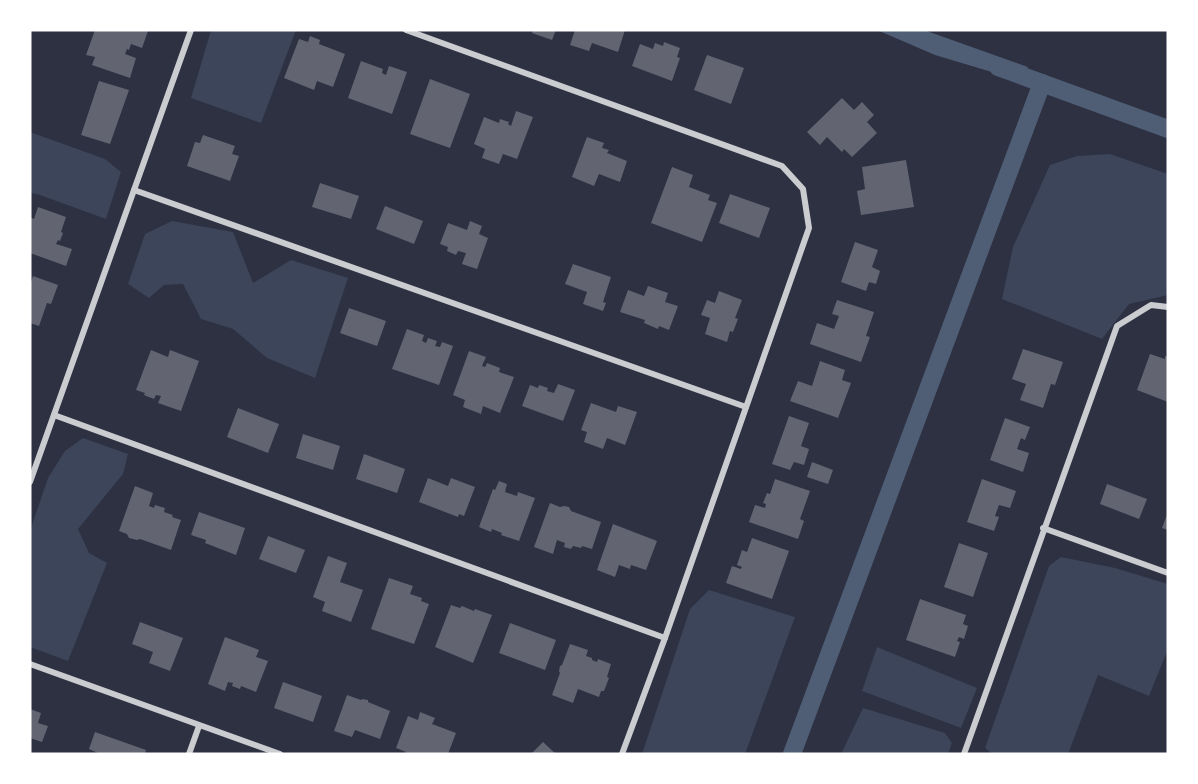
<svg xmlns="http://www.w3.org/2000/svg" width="1198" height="784" font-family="'Crimson Pro',serif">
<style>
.green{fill:#3c4559}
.water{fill:#4f5d75}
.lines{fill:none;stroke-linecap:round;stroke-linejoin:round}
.canal{stroke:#4f5d75;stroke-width:18}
.building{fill:#626471}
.minor{stroke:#caccd0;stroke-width:6}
</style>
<rect width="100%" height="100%" fill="#2d3142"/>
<g class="green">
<path d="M211 30H296L261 123 191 98Z"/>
<path d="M30 132 105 159 121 172 106 219 37 194 30 193Z"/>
<path d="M1110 154 1168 174V295L1129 304 1102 339 1002 299 1013 247 1050 165 1077 156Z"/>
<path d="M172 221 233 232 253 283 291 260 348 278 315 378 267 358 233 329 201 319 183 284 164 285 149 298 128 284 145 234Z"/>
<path d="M83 438 128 454 123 474 78 529 89 553 107 563 68 661 30 647V531L48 478 65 451Z"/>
<path d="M1061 557 1115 568 1168 584V649L1149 696 1098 675 1068 754H992L985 748 1049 566Z"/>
<path d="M709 590 795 617 745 754H642L690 609Z"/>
<path d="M877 647 977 688 961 728 862 691Z"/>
<path d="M863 708 945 733 952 743 948 754H841Z"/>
</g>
<path class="water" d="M877 30H924L1028 67 1015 79 935 55Z"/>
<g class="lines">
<g class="canal">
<path d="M998 67 1168 129"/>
<path d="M792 754 1042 83"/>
</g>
</g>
<g class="building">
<path d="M95 30 148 31 142 48 131 44 129 50 127 49 125 54 136 58 130 78 92 65 95 57 86 55Z"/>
<path d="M533 30H556L552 40 532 33Z"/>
<path d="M575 30H625L618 52 592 43 589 51 570 45Z"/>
<path d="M310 36 320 40 319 44 345 54 333 87 317 81 314 90 284 78 299 39 308 42Z"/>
<path d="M664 42 680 48 677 57 680 58 672 81 632 66 640 44 653 49 655 43 663 46Z"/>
<path d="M707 55 744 68 731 104 694 90Z"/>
<path d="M361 61 383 69 382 73 386 75 389 66 407 72 392 114 348 98Z"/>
<path d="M430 79 470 94 450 148 410 134Z"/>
<path d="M99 81 129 90 110 144 81 135Z"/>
<path d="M842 98 854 110 862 102 874 115 867 122 877 133 852 157 844 149 842 152 827 137 820 145 807 132Z"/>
<path d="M516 111 533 117 517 159 503 154 499 164 482 158 485 149 474 144 484 117 499 123 500 119 509 122 508 124 511 126Z"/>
<path d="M203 135 235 146 232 154 239 156 230 181 187 166 195 142 200 143Z"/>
<path d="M587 137 604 143 602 148 609 150 607 153 627 161 620 182 599 174 594 186 572 177Z"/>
<path d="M906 160 914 207 861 215 857 191 865 189 862 167Z"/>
<path d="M672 167 693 175 689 187 710 195 708 200 717 203 702 242 651 223Z"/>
<path d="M320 183 359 196 351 219 312 207Z"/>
<path d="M730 194 770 208 759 238 719 223Z"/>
<path d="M385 206 423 221 414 244 376 229Z"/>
<path d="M38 207 66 217 61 232 63 233 60 241 58 240 56 244 72 249 66 266 30 253V217L34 219Z"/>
<path d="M470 221 482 226 479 234 488 238 477 269 462 264 466 253 458 251 456 255 447 251 448 247 440 244 448 223 467 230Z"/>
<path d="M855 242 878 250 872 267 880 271 876 284 869 282 866 291 841 282Z"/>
<path d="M573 264 611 277 603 302 606 303 603 311 583 304 587 292 565 284Z"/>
<path d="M33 276 58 285 51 304 47 303 39 326 30 323V285Z"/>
<path d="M648 286 668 293 665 302 678 306 669 330 659 326 658 329 644 323 645 320 620 312 628 290 644 296Z"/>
<path d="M719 291 742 300 735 318 738 319 733 332 730 331 727 342 705 334 710 318 701 315 707 300 715 303Z"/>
<path d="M837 300 874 312 866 336 870 337 861 362 810 344 817 323 834 329 839 316 832 314Z"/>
<path d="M349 308 386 321 377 346 340 333Z"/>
<path d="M407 329 424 335 422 341 426 343 428 338 437 341 435 346 440 347 442 342 453 346 439 385 392 369Z"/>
<path d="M1023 349 1063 362 1055 385 1051 384 1043 408 1020 400 1026 384 1012 379Z"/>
<path d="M151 350 168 357 170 350 199 361 181 411 158 403 161 396 156 395 154 399 144 395 145 393 136 390Z"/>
<path d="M469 351 486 357 482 366 485 367 487 363 500 368 499 372 514 377 500 413 483 406 481 414 463 407 465 400 453 395Z"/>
<path d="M1150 354 1165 359V356L1168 357V402L1137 390Z"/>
<path d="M820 361 845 370 842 380 851 383 838 418 790 401 798 381 812 386Z"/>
<path d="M558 384 575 390 563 421 522 406 530 385 538 388 539 385 548 388 547 391 554 393Z"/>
<path d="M591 403 616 412 618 406 637 412 625 445 607 438 603 449 584 442 587 432 581 430Z"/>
<path d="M238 408 279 424 268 453 227 437Z"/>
<path d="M789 416 809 423 801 446 809 449 804 465 794 462 790 470 772 464Z"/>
<path d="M1005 418 1030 427 1025 440 1021 438 1017 449 1029 453 1023 472 990 460Z"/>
<path d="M303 434 340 446 333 470 296 458Z"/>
<path d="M364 454 405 469 397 493 356 479Z"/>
<path d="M812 462 833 470 828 484 807 477Z"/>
<path d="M428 478 448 486 451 478 475 487 464 516 459 514 458 517 419 502Z"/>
<path d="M775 479 810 491 800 519 804 521 798 539 749 522 755 505 765 508 766 504 763 503 767 493 770 494Z"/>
<path d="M982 479 1016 491 1010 508 999 505 995 516 999 517 994 531 967 522Z"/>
<path d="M499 481 507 484 505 492 517 496 518 492 535 498 519 541 501 535 502 533 492 529 491 532 479 527 493 489 495 490Z"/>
<path d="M1107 484 1147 499 1139 519 1100 504Z"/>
<path d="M135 486 153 493 149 506 154 508 155 505 165 508 164 512 173 515 172 517 181 520 171 550 140 539 137 540 129 538 127 534 119 531Z"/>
<path d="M550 503 560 507 564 506 569 507 571 511 601 522 592 549 582 546 581 548 573 546 571 549 564 547 565 543 557 540 553 554 534 547Z"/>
<path d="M199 512 245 528 236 555 205 543 206 540 191 535Z"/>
<path d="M1168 512V530L1162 528Z"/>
<path d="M613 524 657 541 646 570 631 565 630 569 619 565 615 577 597 570Z"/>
<path d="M268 536 305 550 296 573 259 559Z"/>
<path d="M752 538 789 551 772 599 726 583 732 566 741 569 742 567 737 565 742 550 747 552Z"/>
<path d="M959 543 988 553 973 597 944 587Z"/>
<path d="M328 556 347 563 340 582 363 590 351 622 322 611 325 602 313 597Z"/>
<path d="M389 578 413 586 410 594 422 598 421 601 429 604 414 644 371 629Z"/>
<path d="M920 599 966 615 963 624 968 626 964 639 959 637 957 641 960 642 955 657 906 640Z"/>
<path d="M451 605 460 608 462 606 474 611 475 609 492 615 473 663 435 647Z"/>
<path d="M140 622 183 638 170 671 149 663 153 652 132 644Z"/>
<path d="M510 623 556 640 545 670 499 653Z"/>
<path d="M225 637 259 650 256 657 268 661 256 692 241 686 240 689 232 686 233 683 228 682 225 691 208 684Z"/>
<path d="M570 644 588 650 586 656 592 658V660L597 662 598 659 611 664 607 677 609 678 604 691H601L599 697 578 689 573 703 552 695 560 673 559 671 560 666 562 665Z"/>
<path d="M283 682 322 696 313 722 274 708Z"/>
<path d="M347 695 361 700 362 699 368 700V702L390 711 380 739 355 730 352 737 334 731Z"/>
<path d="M30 709 41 713 38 723 48 726 42 742 30 738Z"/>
<path d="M420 712 435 718 432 724 456 733 448 754H405L406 752 396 748 408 716 418 720Z"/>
<path d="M95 732 146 750 145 754H98V753L89 749Z"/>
<path d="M543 742 556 754H531Z"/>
</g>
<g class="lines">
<g class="minor">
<path d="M406 30 782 166 803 189 809 228 665 638 622 754"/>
<path d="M134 190 746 407"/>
<path d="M54 415 665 638"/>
<path d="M30 482 191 30"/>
<path d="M1043 528 1168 573"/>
<path d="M30 664 280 754"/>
<path d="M189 754 199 726"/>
<path d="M964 754 1117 326 1151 305 1168 307"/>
</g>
</g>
<rect width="1198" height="784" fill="none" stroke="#ffffff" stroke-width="63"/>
</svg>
